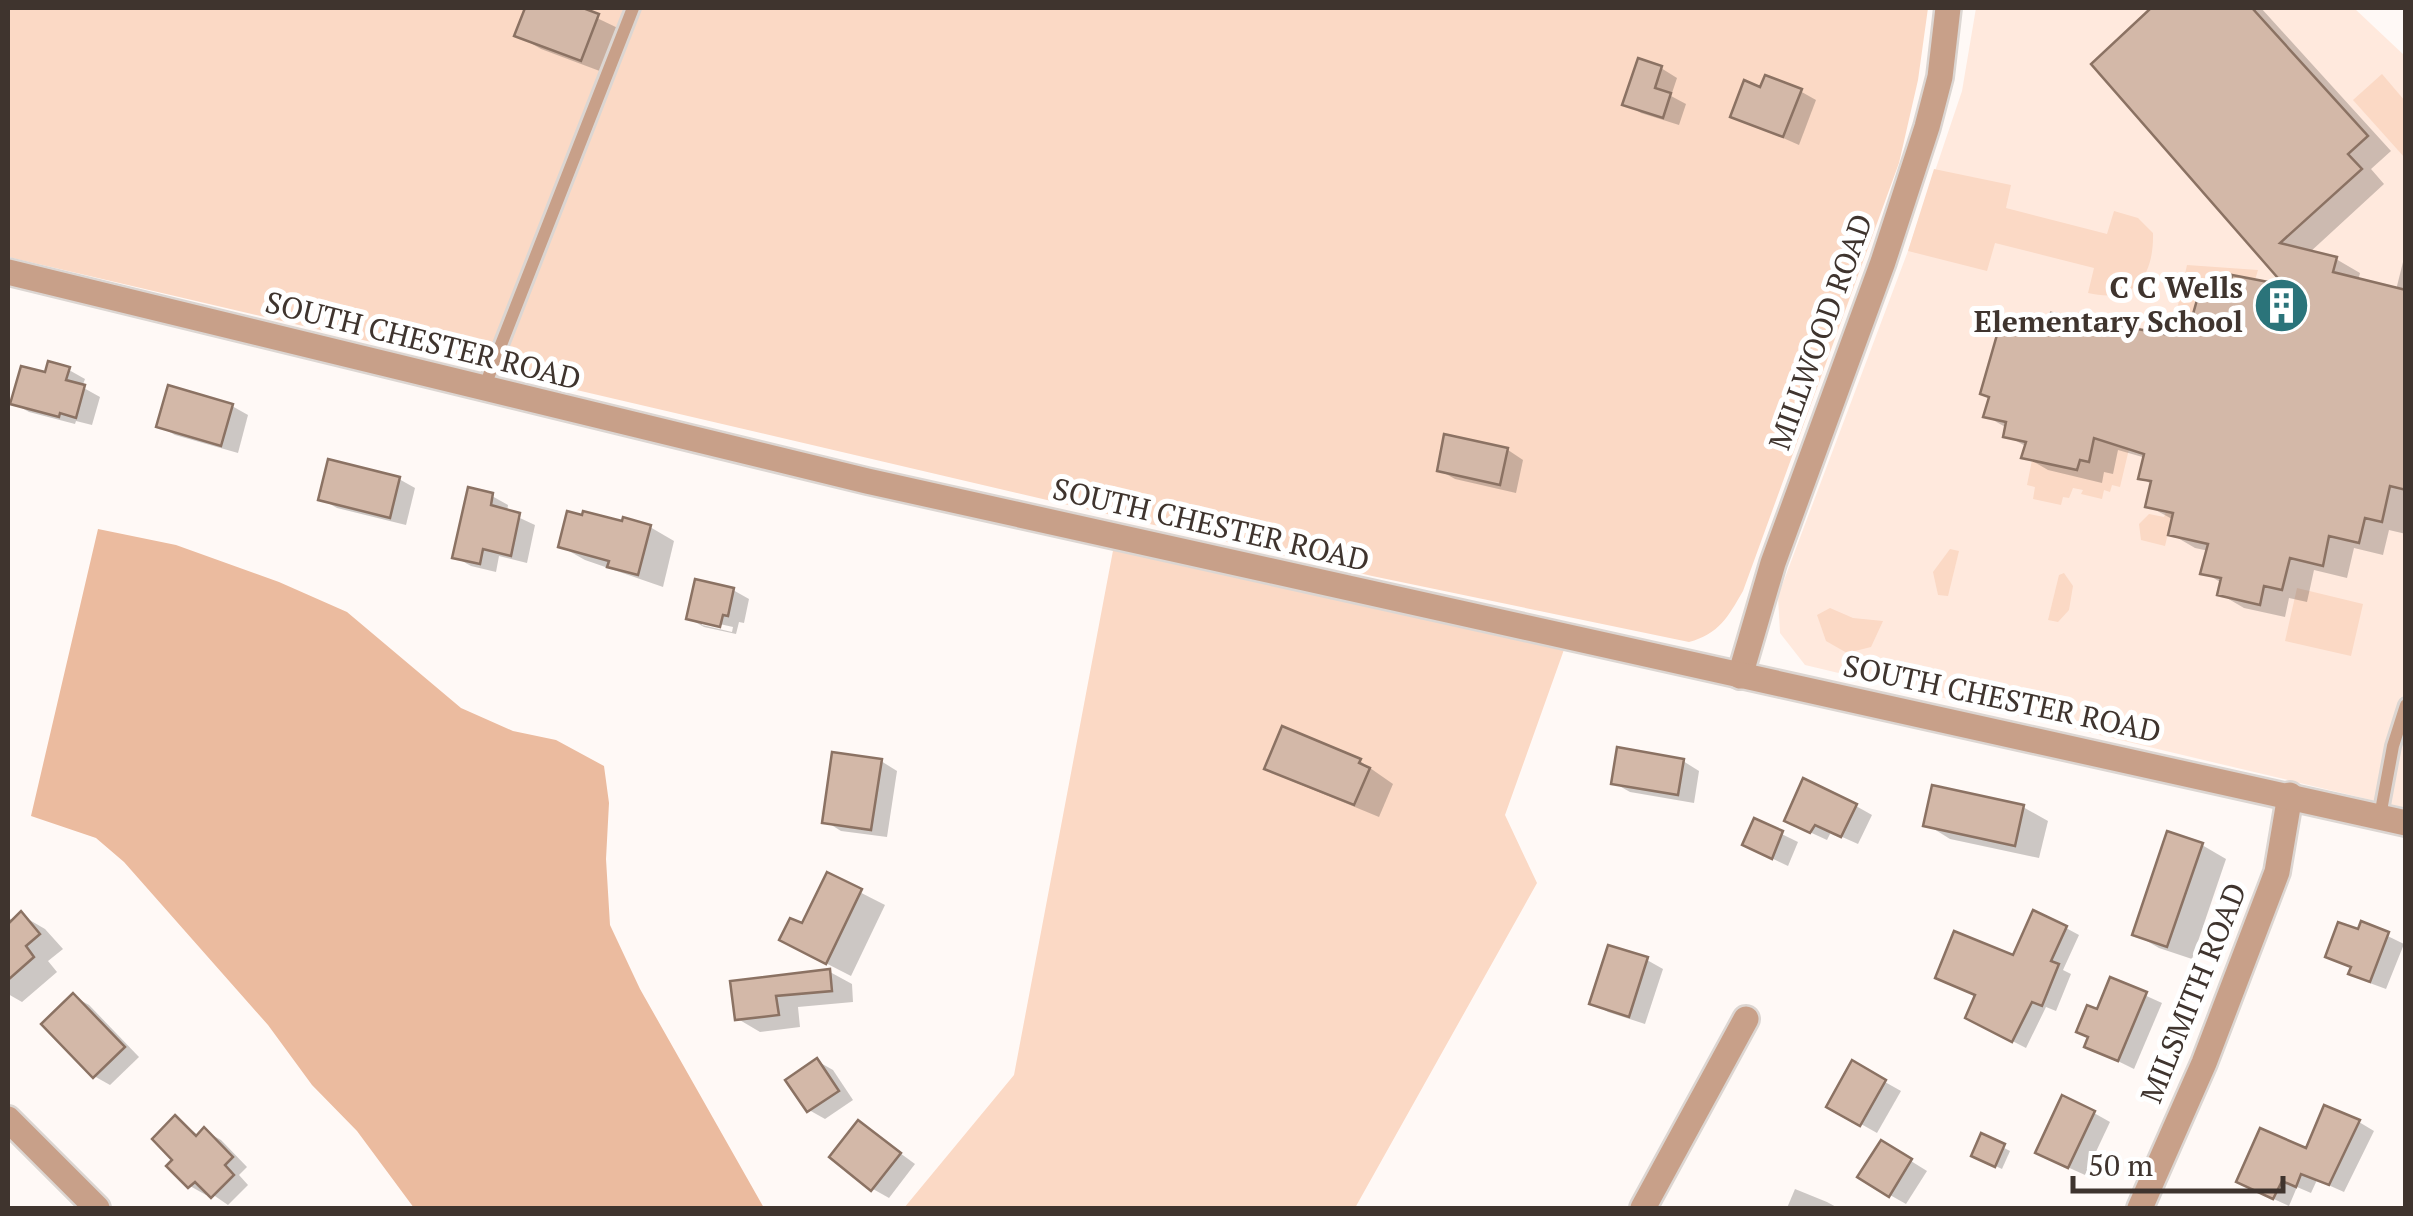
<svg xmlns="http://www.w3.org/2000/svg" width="2413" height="1216" font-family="'PT Serif',serif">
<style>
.built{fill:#ffe9dd}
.green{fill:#fbd9c5}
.water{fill:#ebbb9f}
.shadow{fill:#0003;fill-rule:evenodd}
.building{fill:#d3b8a8;stroke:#8b7263;stroke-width:2.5}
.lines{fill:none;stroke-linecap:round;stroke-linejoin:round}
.service-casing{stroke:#dcd6d2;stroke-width:18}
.minor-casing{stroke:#dcd6d2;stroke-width:30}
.tertiary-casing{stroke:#dcd6d2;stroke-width:30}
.service{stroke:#c8a089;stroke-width:12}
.minor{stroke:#c8a089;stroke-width:25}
.tertiary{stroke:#c8a089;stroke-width:25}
.labels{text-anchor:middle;stroke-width:10;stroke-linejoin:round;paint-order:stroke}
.poi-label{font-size:30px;font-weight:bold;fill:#3f342e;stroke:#fff;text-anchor:end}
.street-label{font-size:30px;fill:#3f342e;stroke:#fff}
</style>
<rect width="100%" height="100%" fill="#fff9f6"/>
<path class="built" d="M1976 8H2354L2405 56V808L1805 665 1780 633 1778 596 1908 251 1962 91Z"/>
<g class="green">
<path d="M8 8H1928L1918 80 1899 163 1743 591C1728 617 1719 634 1689 642L1372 576 8 257Z"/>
<path d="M2382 74 2405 101V158L2353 100Z"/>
<path d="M1934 169 2011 185 2006 208 2107 234 2114 211 2138 218 2153 233C2154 277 2134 304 2088 293L2094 268 1995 243 1987 271 1908 251Z"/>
<path d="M2187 265 2258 270 2255 280 2232 275 2227 299 2198 300 2191 321 2174 323Z"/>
<path d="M2094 438 2129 449 2120 487 2112 485 2110 492 2104 490 2102 499 2081 494 2083 490 2073 488 2069 498 2063 497 2061 505 2033 499 2035 487 2027 485 2032 460 2077 470 2080 460 2089 462Z"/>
<path d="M2166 512 2173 513 2165 546 2141 540 2139 524 2149 514 2164 517Z"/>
<path d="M1115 540 1566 644 1505 815 1537 883 1355 1208H904L1014 1075Z"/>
<path d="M1950 549 1959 551 1948 596 1938 595 1933 572Z"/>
<path d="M2064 573 2073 586 2069 610 2058 622 2048 620 2059 575Z"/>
<path d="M2297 588 2363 604 2351 656 2285 641Z"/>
<path d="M1830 608 1853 618 1883 621 1871 647 1847 653 1826 641 1817 615Z"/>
</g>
<path class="water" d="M98 529 176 545 279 582 347 612 461 708 513 731 556 740 604 766 609 803 606 859 610 925 640 989 764 1208H414L357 1131 312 1085 268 1025 124 862 96 838 31 816Z"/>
<g class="shadow">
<path d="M528 8H576L622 30 605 73 541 49 517 35Z"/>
<path d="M2154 8H2261L2391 151 2371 169 2384 184 2309 253 2336 259 2360 273 2358 281 2396 290 2406 250V534L2389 530 2383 555 2354 548 2347 578 2314 570 2307 602 2289 598 2285 617 2244 608 2220 594 2222 583 2203 572 2209 551 2195 548 2171 534 2174 520 2148 506 2153 485 2141 478 2146 458 2118 450 2113 474 2104 472 2102 483 2048 470 2024 456 2027 447 2006 435 2007 428 1986 416 2049 326 2172 338 2229 301 2291 289 2095 64Z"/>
<path d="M1661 68 1677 78 1671 96 1686 104 1679 125 1641 113 1625 103Z"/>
<path d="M1762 90 1800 91 1816 100 1799 145 1733 116Z"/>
<path d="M69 370 85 379 82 387 100 397 92 425 76 421 75 424 29 412 13 403 46 375Z"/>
<path d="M170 388 232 406 248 415 238 453 175 435 159 426Z"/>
<path d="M1446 437 1508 450 1523 460 1516 493 1455 479 1439 470Z"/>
<path d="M399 479 415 488 406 525 337 508 321 499Z"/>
<path d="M492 496 508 505 507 512 535 525 527 563 499 556 496 572 471 566 455 557Z"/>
<path d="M650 527 674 541 663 587 585 560 560 546Z"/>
<path d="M733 590 749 599 744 623 739 622 736 634 704 627 688 618ZM702 620 733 627 732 632 702 625Z"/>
<path d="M881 761 897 771 887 837 841 831 825 821Z"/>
<path d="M1360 761 1393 784 1379 817 1292 781 1267 768Z"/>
<path d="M1683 761 1699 771 1694 803 1630 792 1614 783Z"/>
<path d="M1856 806 1872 815 1858 844 1831 832 1827 840 1803 829Z"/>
<path d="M2023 807 2048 821 2039 858 1950 839 1926 824Z"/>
<path d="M1755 821 1798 842 1788 866 1761 853Z"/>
<path d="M2202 845 2226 859 2192 959 2159 948 2135 934Z"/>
<path d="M828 876 885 905 851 976 806 953 803 927Z"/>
<path d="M21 915 45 929 63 949 48 961 57 972 22 1002 8 994V916L13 922Z"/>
<path d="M2363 924 2404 944 2386 989 2367 982 2351 972 2353 968 2328 956 2360 933Z"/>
<path d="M2066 928 2079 935 2063 970 2071 974 2056 1011 2046 1007 2026 1048 1981 1025 2014 958Z"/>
<path d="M1647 960 1663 969 1645 1024 1608 1012 1592 1003Z"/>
<path d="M830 972 852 984 853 1002 798 1007 800 1027 760 1032 738 1019 733 984Z"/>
<path d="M2111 980 2162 1003 2134 1069 2087 1046Z"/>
<path d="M73 996 89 1005 139 1057 110 1085 94 1076Z"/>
<path d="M817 1061 833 1070 853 1100 825 1119 809 1110Z"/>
<path d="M1853 1064 1901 1091 1877 1133 1829 1106Z"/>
<path d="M2094 1113 2110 1122 2085 1175 2054 1161Z"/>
<path d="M176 1118 199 1136 205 1131 221 1140 247 1167 239 1175 248 1185 228 1205 209 1192 206 1195 190 1186 176 1160Z"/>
<path d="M2359 1122 2374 1131 2344 1192 2317 1180 2311 1193 2297 1187 2289 1206 2254 1190 2308 1152Z"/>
<path d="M859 1123 915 1164 889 1198 873 1189Z"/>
<path d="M1983 1137 2010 1151 2002 1169 1981 1159Z"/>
<path d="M1882 1143 1927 1171 1906 1204 1890 1195Z"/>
<path d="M1795 1189 1827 1202 1838 1208H1787Z"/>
</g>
<g class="building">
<path d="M525 8H583L599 14 581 61 514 36Z"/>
<path d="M2151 8H2252L2368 136 2348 154 2362 169 2280 243 2337 257 2333 272 2406 290V490L2390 486 2382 522 2365 518 2359 543 2329 536 2323 566 2290 558 2282 590 2264 586 2260 605 2217 595 2221 578 2200 574 2208 544 2168 535 2173 513 2145 507 2151 481 2138 479 2144 454 2094 438 2089 462 2080 460 2077 470 2021 458 2026 442 2003 437 2006 422 1983 417 1989 397 1980 394 2003 314 2047 323 2051 313 2170 335 2174 323 2191 321 2197 300 2227 299 2232 275 2284 285 2091 64Z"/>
<path d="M1638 58 1662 66 1655 88 1671 93 1663 118 1622 105Z"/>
<path d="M1765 75 1802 89 1783 137 1730 117 1744 80 1760 87Z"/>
<path d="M48 361 70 367 66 380 85 385 76 418 60 413 59 417 10 404 21 366 45 372Z"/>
<path d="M168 385 233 404 221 446 156 427Z"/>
<path d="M1444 434 1508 448 1500 485 1437 471Z"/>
<path d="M328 459 400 477 390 518 318 500Z"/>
<path d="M468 487 493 493 491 505 520 513 511 556 483 549 480 564 452 558Z"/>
<path d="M567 511 582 515 583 511 622 521 623 517 651 525 638 575 607 567 609 561 558 547Z"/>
<path d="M695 579 734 588 728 616 723 615 720 627 686 619Z"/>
<path d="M1282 726 1361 759 1359 763 1370 768 1354 805 1264 769Z"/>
<path d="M1617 747 1684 759 1678 795 1611 784Z"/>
<path d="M832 752 882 759 871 830 822 823Z"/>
<path d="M1803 778 1857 804 1841 837 1815 825 1810 833 1784 821Z"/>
<path d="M1932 785 2024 805 2015 846 1923 826Z"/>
<path d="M1754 818 1783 831 1772 859 1742 845Z"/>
<path d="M2167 831 2203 843 2167 947 2132 935Z"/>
<path d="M827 872 862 889 826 964 779 940 790 918 802 923Z"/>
<path d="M2033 910 2067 926 2051 961 2059 964 2042 1006 2032 1002 2012 1042 1965 1018 1975 995 1935 978 1954 931 2013 955Z"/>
<path d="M21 911 40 934 26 946 34 957 8 980V924Z"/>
<path d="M2361 921 2389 932 2370 982 2348 974 2351 967 2325 957 2338 922 2358 929Z"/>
<path d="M1608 945 1648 957 1629 1017 1589 1004Z"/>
<path d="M830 969 832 991 776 996 779 1015 735 1020 730 981Z"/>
<path d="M2110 977 2147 992 2118 1061 2084 1047 2088 1037 2076 1032 2087 1005 2097 1009Z"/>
<path d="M73 993 125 1047 93 1078 41 1024Z"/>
<path d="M817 1058 839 1091 807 1112 785 1080Z"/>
<path d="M1852 1060 1886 1080 1860 1126 1826 1107Z"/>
<path d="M2062 1095 2095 1111 2068 1168 2035 1153Z"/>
<path d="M2324 1105 2360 1120 2329 1185 2301 1174 2296 1187 2282 1181 2273 1199 2236 1182 2260 1128 2306 1148Z"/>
<path d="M175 1115 196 1136 204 1127 233 1157 225 1165 234 1175 211 1198 195 1182 188 1188 166 1166 172 1160 152 1139Z"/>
<path d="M858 1120 901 1153 871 1191 829 1157Z"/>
<path d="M1981 1133 2005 1144 1995 1167 1971 1156Z"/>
<path d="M1881 1140 1912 1159 1889 1197 1857 1177Z"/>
</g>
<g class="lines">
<defs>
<g id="service">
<path d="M484 388 633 8"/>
<path d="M2380 816 2393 746 2406 705"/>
</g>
<g id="minor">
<path d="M1740 676 1773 563 1883 262 1927 127 1940 77 1948 8"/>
<path d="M8 1119 97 1208"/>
<path d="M1643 1208 1746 1019"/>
<path d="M2140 1208 2204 1063 2277 872 2290 795"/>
</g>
<path id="tertiary" d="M8 272 867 481 2406 823"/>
</defs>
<use href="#service" class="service-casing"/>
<use href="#minor" class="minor-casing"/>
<use href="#tertiary" class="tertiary-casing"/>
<use href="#service" class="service"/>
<use href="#minor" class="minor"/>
<use href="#tertiary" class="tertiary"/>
</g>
<defs>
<symbol id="building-disc" viewBox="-11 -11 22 22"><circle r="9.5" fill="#2b747a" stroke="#fff"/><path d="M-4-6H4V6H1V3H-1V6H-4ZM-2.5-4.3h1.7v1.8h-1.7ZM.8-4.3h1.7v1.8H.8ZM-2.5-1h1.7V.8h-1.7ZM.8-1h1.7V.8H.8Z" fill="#fff"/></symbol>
</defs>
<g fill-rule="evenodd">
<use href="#building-disc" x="2250" y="274" width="63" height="63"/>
</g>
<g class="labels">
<g class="poi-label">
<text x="2243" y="298">C C Wells<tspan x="2243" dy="34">Elementary School</tspan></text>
</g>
<g class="street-label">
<text transform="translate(1821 332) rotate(-70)" y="10">MILLWOOD ROAD</text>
<text transform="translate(423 341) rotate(14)" y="10">SOUTH CHESTER ROAD</text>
<text transform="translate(1211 525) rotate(13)" y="10">SOUTH CHESTER ROAD</text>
<text transform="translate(2002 699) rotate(12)" y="10">SOUTH CHESTER ROAD</text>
<text transform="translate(2194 993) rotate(-68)" y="10">MILSMITH ROAD</text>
</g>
</g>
<rect width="2413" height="1216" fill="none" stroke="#3f342e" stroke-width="20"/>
<path d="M2073 1176v15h210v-15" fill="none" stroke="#3f342e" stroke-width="5"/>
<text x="2088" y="1176" font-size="30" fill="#3f342e" stroke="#ffffff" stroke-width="8" paint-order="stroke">50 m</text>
</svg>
